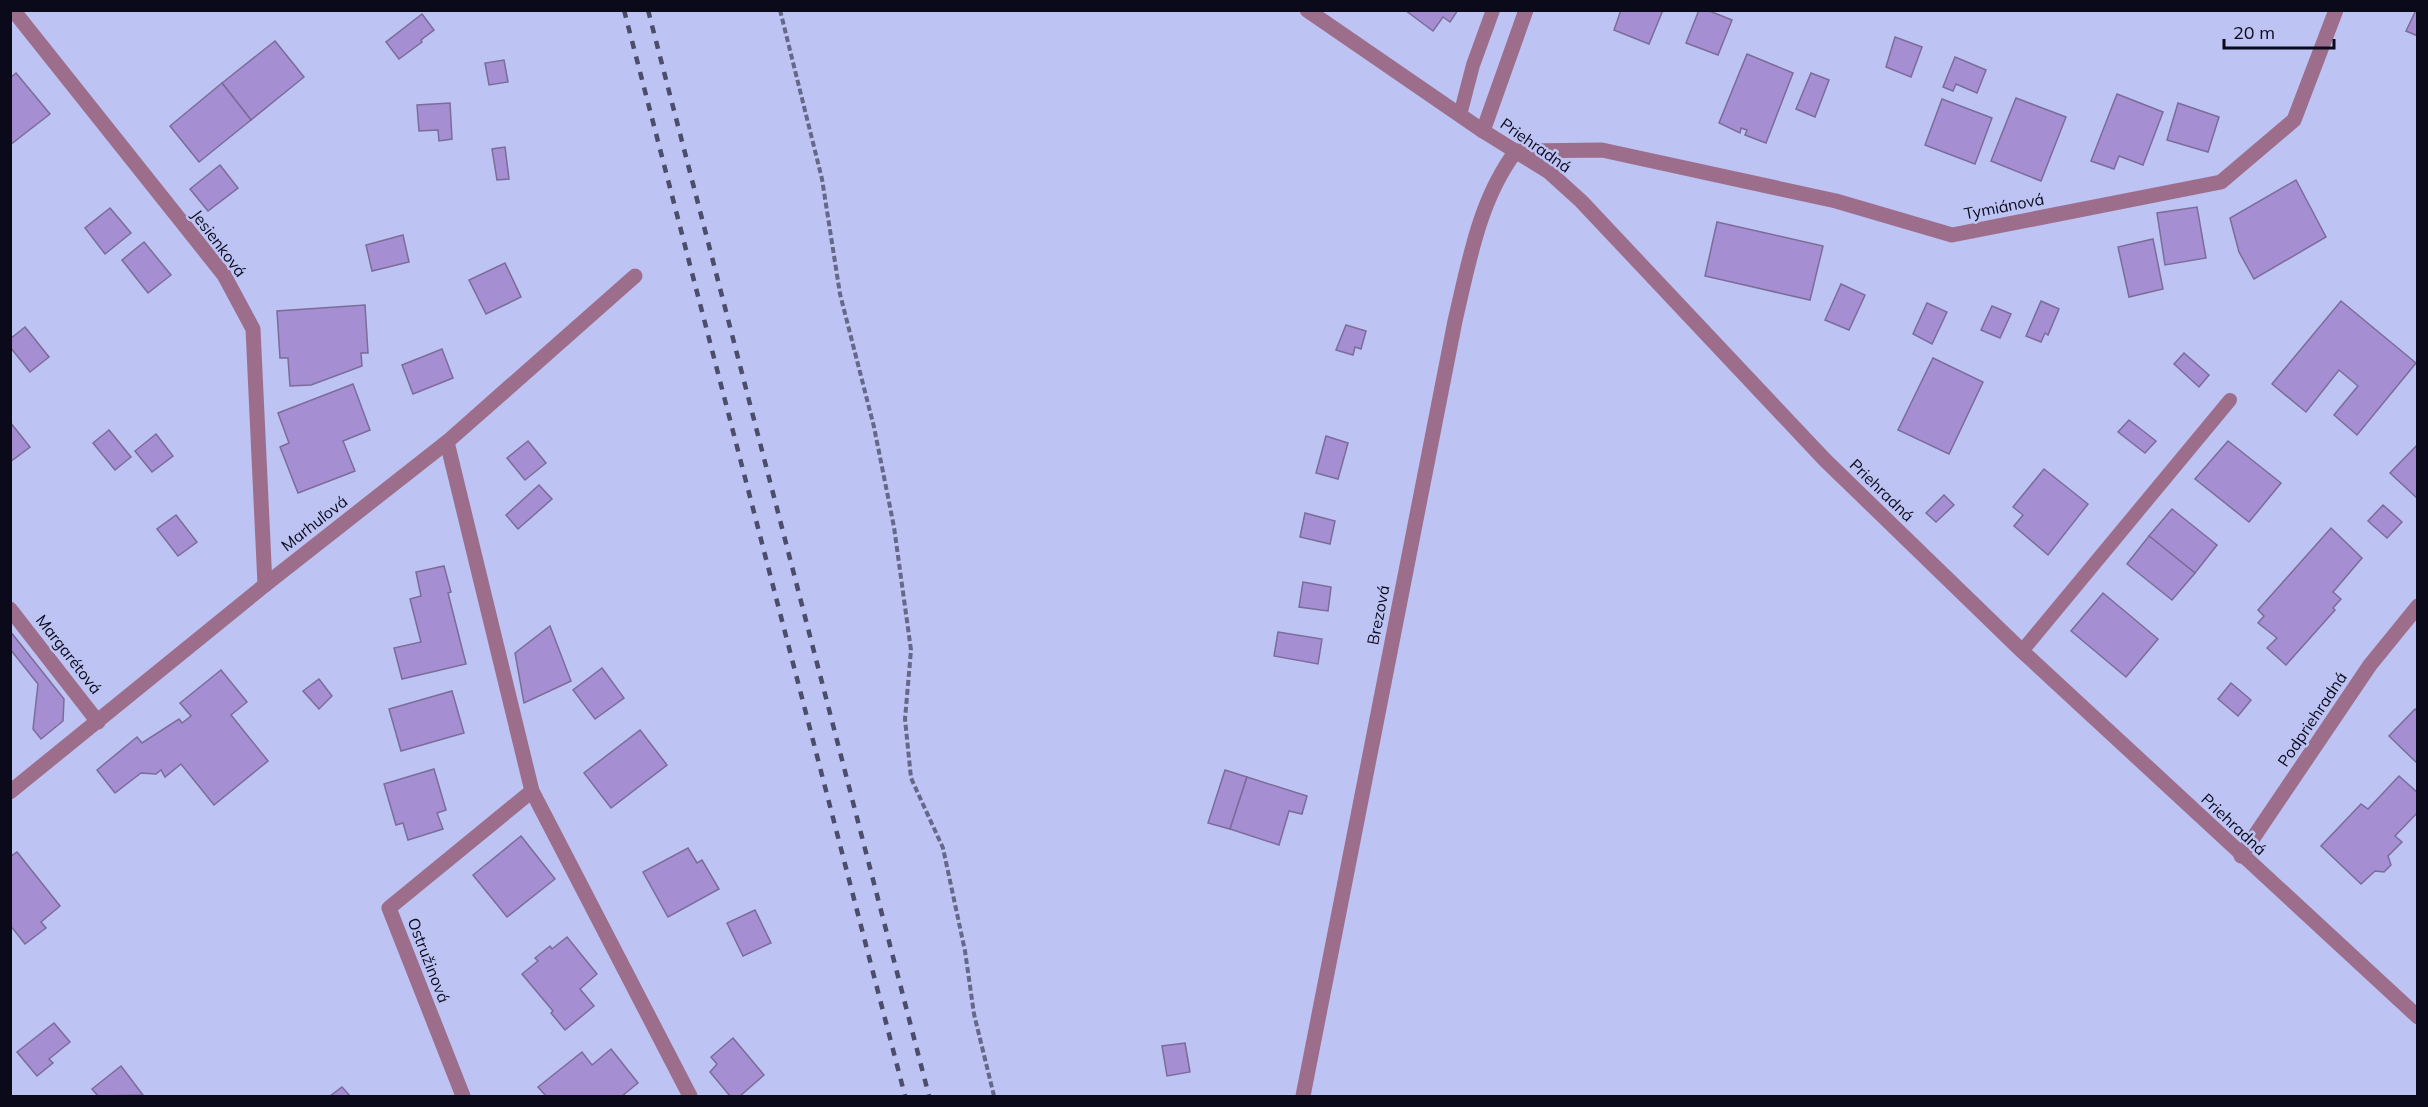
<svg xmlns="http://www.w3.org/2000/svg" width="2428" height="1107" font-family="Mulish,sans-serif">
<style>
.building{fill:#a68ed3;stroke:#7b6c98;stroke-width:1.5}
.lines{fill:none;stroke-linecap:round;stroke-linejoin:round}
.path{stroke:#656889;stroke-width:4;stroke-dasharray:6 3;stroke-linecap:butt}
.lane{stroke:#9d6e8c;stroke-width:14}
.street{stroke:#9d6e8c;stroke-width:15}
.rail{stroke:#4b4d6a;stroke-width:4.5;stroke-dasharray:8 8;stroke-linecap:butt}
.labels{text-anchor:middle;stroke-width:5;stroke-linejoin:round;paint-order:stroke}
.street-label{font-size:16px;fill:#0a0a1b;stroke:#bdc3f3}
</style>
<rect width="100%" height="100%" fill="#bdc3f3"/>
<g class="building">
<path d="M1405 10H1458L1450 22 1443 17 1433 31Z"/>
<path d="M1621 10H1663L1649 44 1614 30Z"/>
<path d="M1699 10H1707L1732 20 1718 55 1686 43Z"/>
<path d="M2416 10H2418V36L2406 31Z"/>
<path d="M422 14 434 30 421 40 422 42 399 59 386 42Z"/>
<path d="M1895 37 1922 47 1911 77 1886 67Z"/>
<path d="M275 41 304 77 251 120 222 83Z"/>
<path d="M1747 54 1793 73 1766 143 1745 135 1747 130 1741 128 1740 133 1719 123Z"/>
<path d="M1955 57 1986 70 1977 93 1956 84 1953 91 1943 87Z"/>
<path d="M504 60 508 82 489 85 485 63Z"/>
<path d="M16 73 50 114 10 145V78Z"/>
<path d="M1811 73 1829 80 1815 117 1796 109Z"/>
<path d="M222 83 251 120 199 162 170 126Z"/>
<path d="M2117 94 2163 112 2143 165 2119 156 2114 169 2091 161Z"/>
<path d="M2016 98 2066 117 2041 181 1991 161Z"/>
<path d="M1942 99 1992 118 1975 164 1925 145Z"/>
<path d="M450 103 452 139 439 141 438 130 419 131 417 105Z"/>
<path d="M2178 103 2219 117 2208 152 2167 140Z"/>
<path d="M505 147 509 179 497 180 492 149Z"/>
<path d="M220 165 238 188 208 211 190 189Z"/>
<path d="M2296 180 2326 237 2254 279 2239 252 2230 218Z"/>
<path d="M2197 207 2206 258 2165 265 2157 213Z"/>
<path d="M110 208 131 233 105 254 85 228Z"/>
<path d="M1717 222 1823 246 1810 300 1705 276Z"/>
<path d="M403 235 409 262 372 271 366 245Z"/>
<path d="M2153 239 2163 289 2129 297 2118 247Z"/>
<path d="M144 242 171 275 148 293 122 260Z"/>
<path d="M505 263 521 297 486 314 469 280Z"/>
<path d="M1841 284 1865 295 1849 330 1825 320Z"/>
<path d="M2041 301 2059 309 2048 335 2045 333 2041 342 2026 336Z"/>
<path d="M2341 301 2416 363 2357 435 2334 415 2358 386 2339 370 2306 412 2272 384Z"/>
<path d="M1927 303 1947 312 1932 344 1913 334Z"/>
<path d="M365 305 368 353H361L362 366 311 385 290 386 288 358H280L277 311Z"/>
<path d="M1992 306 2011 314 2000 338 1981 330Z"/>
<path d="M1346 325 1366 331 1361 349 1355 347 1353 355 1336 350Z"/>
<path d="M25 327 49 357 30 372 10 347V339Z"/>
<path d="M442 349 453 378 413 394 402 365Z"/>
<path d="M2184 353 2209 375 2199 387 2174 364Z"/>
<path d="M1933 358 1983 382 1949 454 1898 430Z"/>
<path d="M353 384 370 430 343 441 355 471 298 493 280 447 289 443 278 413Z"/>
<path d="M2129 420 2156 441 2145 453 2118 432Z"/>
<path d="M10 422 30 447 10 462Z"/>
<path d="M109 430 131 457 115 470 93 443Z"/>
<path d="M156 434 173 456 152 472 135 451Z"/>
<path d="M1326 436 1348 443 1338 479 1316 473Z"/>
<path d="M528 441 546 463 525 480 507 458Z"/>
<path d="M2228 441 2281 483 2249 522 2195 479Z"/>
<path d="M2418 444V499L2390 473Z"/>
<path d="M2044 469 2088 504 2048 555 2014 526 2023 515 2013 507Z"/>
<path d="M539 485 552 499 518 529 506 515Z"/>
<path d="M1944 495 1954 505 1936 522 1926 513Z"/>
<path d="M2383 505 2402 522 2387 538 2368 521Z"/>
<path d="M2172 509 2217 545 2195 573 2149 536Z"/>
<path d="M1305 513 1335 521 1330 544 1300 537Z"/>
<path d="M176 515 197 542 178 556 157 529Z"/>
<path d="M2331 528 2362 558 2333 592 2341 599 2333 608 2335 610 2286 665 2267 648 2277 638 2258 623 2264 616 2258 610Z"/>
<path d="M2149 536 2195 573 2172 600 2127 564Z"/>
<path d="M444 566 451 592 448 593 466 664 402 679 394 648 421 642 410 599 421 596 416 572Z"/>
<path d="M1303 582 1331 587 1328 611 1299 607Z"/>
<path d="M2103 593 2158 639 2126 677 2071 631Z"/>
<path d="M550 626 571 681 524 703 515 653Z"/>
<path d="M10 631 64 699 63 721 41 739 33 729 38 684 10 649Z"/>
<path d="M1278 632 1322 639 1318 664 1274 656Z"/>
<path d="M602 668 624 698 595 719 573 690Z"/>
<path d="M221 670 247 702 231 715 268 761 214 805 181 764 165 777 161 770 156 774 141 773 115 793 97 770 137 737 142 743 179 719 182 723 191 716 180 703Z"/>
<path d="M319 679 332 696 319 709 303 691Z"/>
<path d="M2231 683 2251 700 2238 716 2218 699Z"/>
<path d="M452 691 464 733 401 751 389 709Z"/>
<path d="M2415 709 2418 712V764L2389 736Z"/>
<path d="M640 730 667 765 611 808 584 773Z"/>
<path d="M434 769 446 810 437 813 443 829 408 840 403 823 396 825 384 784Z"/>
<path d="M1225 770 1247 777 1230 829 1208 823Z"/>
<path d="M2399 776 2418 793V812L2395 836 2402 842 2388 856 2391 865 2384 872 2375 871 2361 884 2321 846 2361 804 2368 809Z"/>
<path d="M1247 777 1307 796 1302 814 1289 811 1279 845 1230 829Z"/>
<path d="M521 836 555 879 507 917 473 875Z"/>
<path d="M688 848 697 863 702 860 719 889 668 917 643 872Z"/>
<path d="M17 852 60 906 41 922 46 928 25 944 10 925V857Z"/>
<path d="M755 910 771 943 743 956 727 923Z"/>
<path d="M567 937 597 974 580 989 594 1006 565 1030 551 1013 553 1011 522 974 538 961 535 958 550 946 552 949Z"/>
<path d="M54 1023 70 1042 49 1059 53 1063 37 1076 17 1052Z"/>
<path d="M733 1038 764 1075 740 1096H730L710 1072 717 1064 711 1057Z"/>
<path d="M1185 1043 1190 1072 1167 1076 1162 1046Z"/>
<path d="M611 1049 638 1083 622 1096H546L538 1087 582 1052 592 1065Z"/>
<path d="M121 1066 143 1095 98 1096 92 1089Z"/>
<path d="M342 1087 350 1096H330Z"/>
</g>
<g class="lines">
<path class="path" d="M780 10 822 179 840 294 874 427 894 527 911 650 905 719 911 778 943 848 965 951 974 1014 994 1096"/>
<g class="lane">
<path d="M1460 115 1473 65 1493 10"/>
<path d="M2022 651 2230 400"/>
</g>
<g class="street">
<path d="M13 10 224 275 253 329 265 585"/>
<path d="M1307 10 1483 131 1549 172 1581 201 1825 460 2022 651 2418 1017"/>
<path d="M1483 131 1526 10"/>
<path d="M1516 151 1602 150 1836 201 1952 235 2221 182 2294 120 2336 10"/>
<path d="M447 442 532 791 690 1096"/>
<path d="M10 609 98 722"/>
<path d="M10 792 265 585 447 442 635 276"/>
<path d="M2241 856 2370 665 2418 606"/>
<path d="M463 1096 389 908 532 791"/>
<path d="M1303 1096 1455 321C1469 262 1479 200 1516 151"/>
</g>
<g class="rail">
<path d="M624 10 905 1096"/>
<path d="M648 10 929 1096"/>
</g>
</g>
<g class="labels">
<g class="street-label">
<text transform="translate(1536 145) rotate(35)" y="6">Priehradná</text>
<text transform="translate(2004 206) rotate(-11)" y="6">Tymiánová</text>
<text transform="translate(219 243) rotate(53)" y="6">Jesienková</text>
<text transform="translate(1882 490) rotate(44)" y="6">Priehradná</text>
<text transform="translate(314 523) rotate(-38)" y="6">Marhuľová</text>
<text transform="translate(1378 615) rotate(-79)" y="6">Brezová</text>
<text transform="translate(69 654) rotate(52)" y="6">Margarétová</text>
<text transform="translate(2312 719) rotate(-56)" y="6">Podpriehradná</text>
<text transform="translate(2234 824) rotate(43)" y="6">Priehradná</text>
<text transform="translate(429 960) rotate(69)" y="6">Ostružinová</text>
</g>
</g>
<rect width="2428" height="1107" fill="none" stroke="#0a0a1b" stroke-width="24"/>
<path d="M2224 39v9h110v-9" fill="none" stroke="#0a0a1b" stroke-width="3"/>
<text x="2233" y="39" font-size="18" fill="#0a0a1b" stroke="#bdc3f3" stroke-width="4.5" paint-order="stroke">20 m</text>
</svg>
